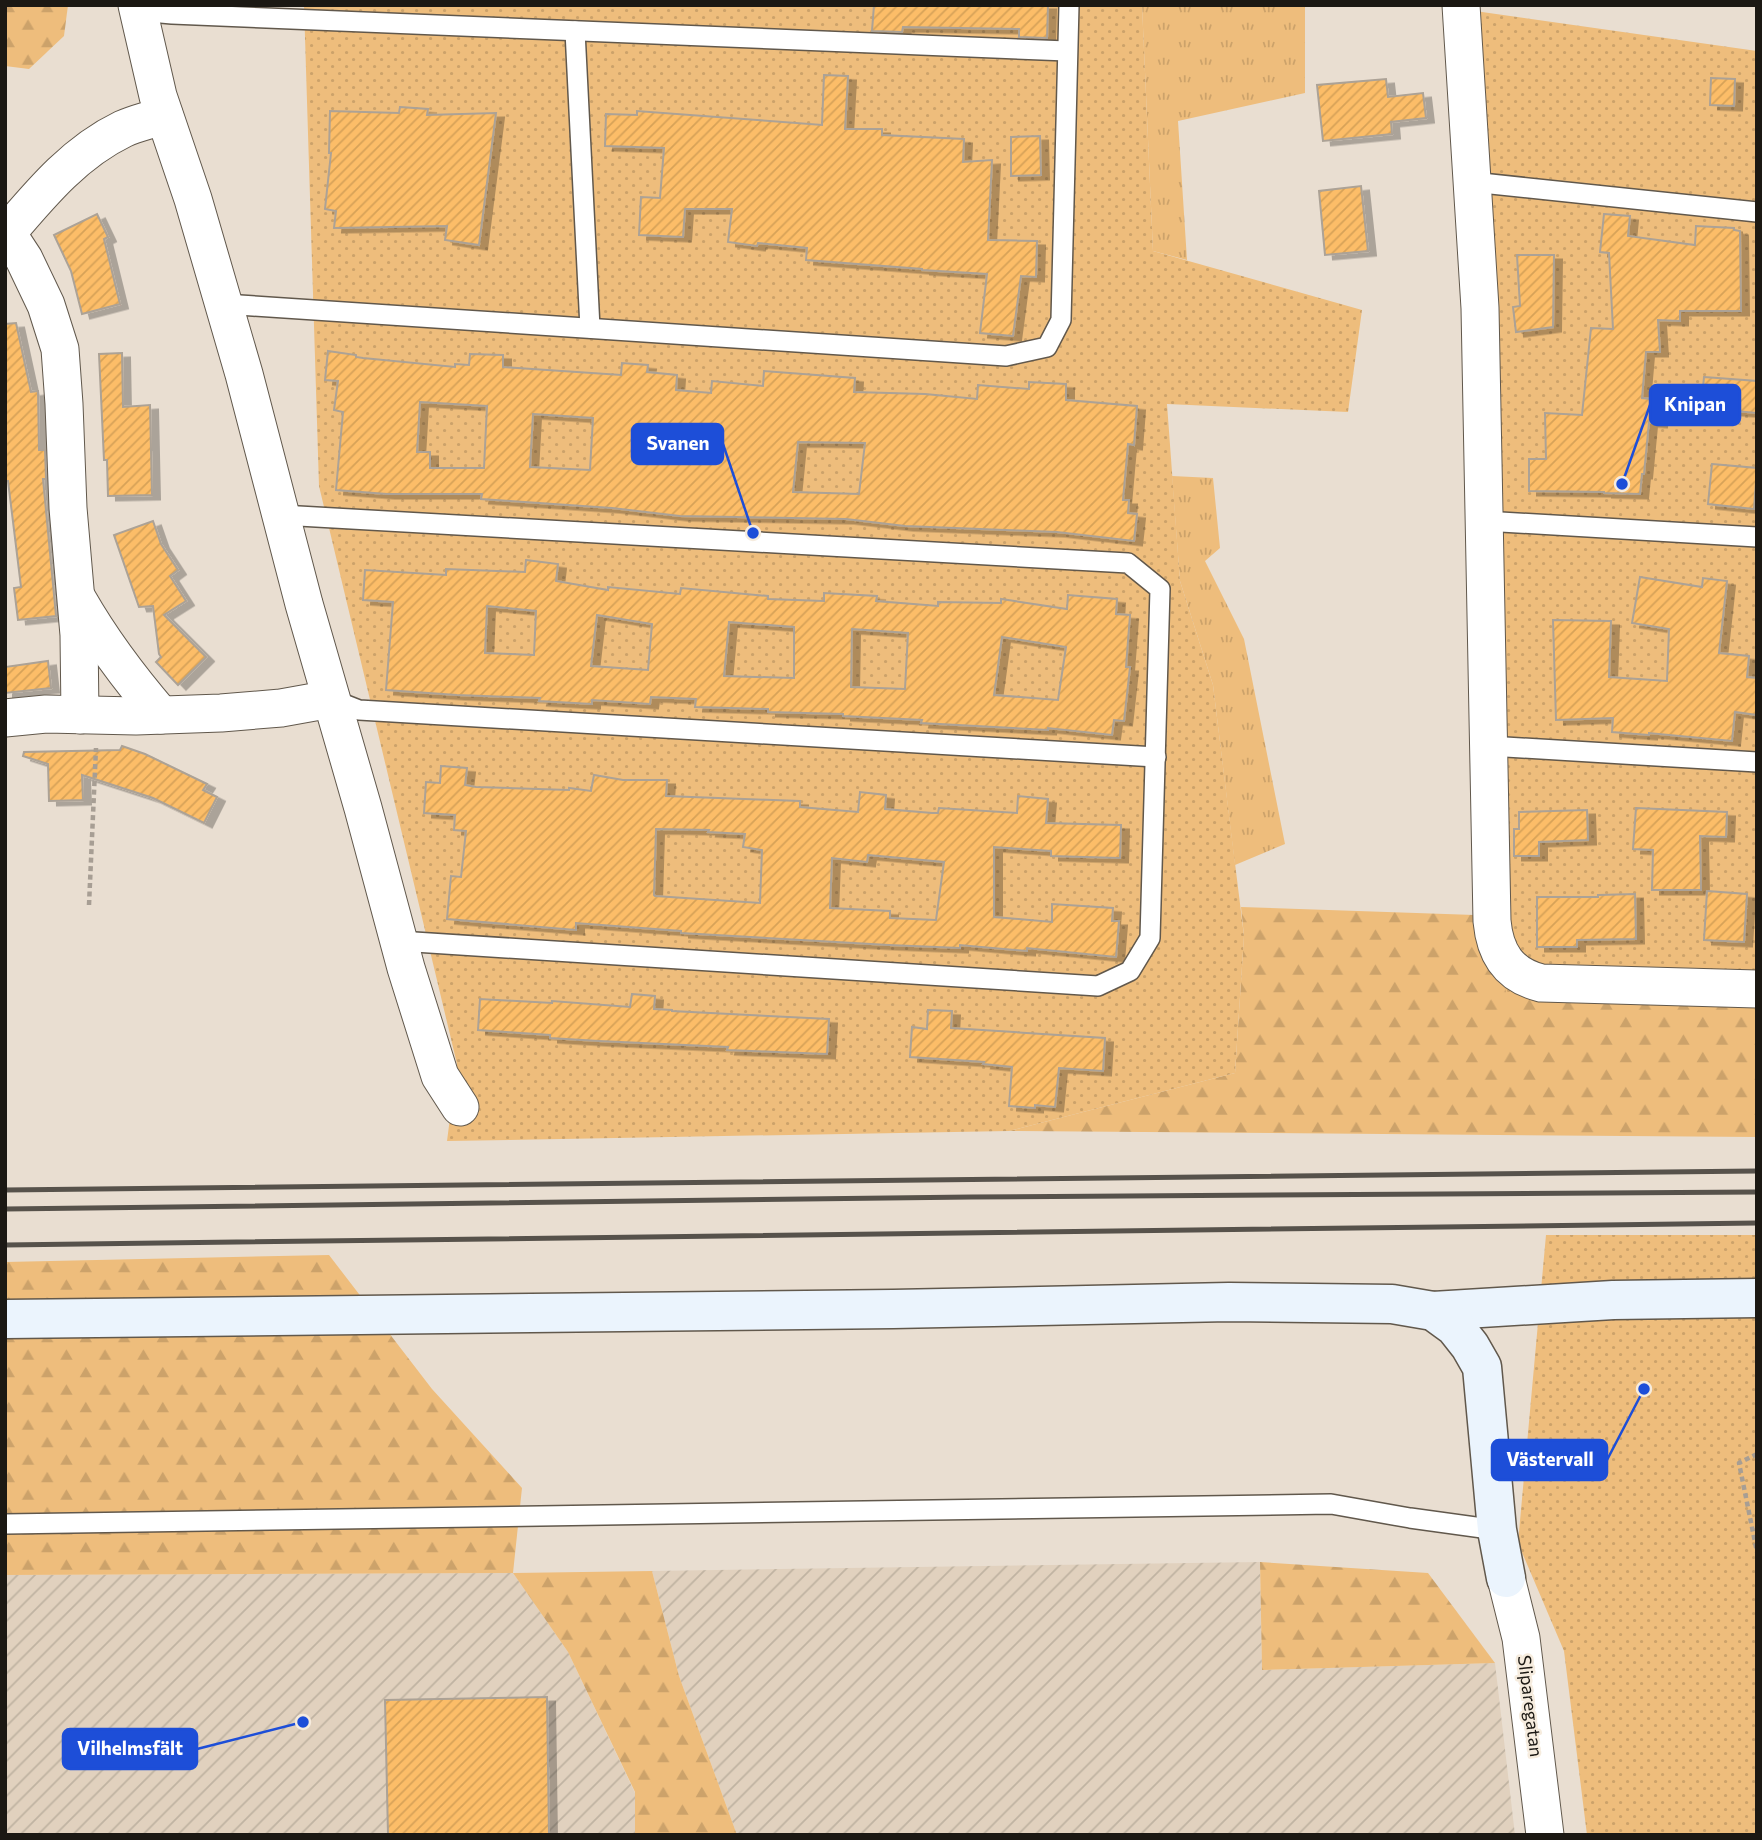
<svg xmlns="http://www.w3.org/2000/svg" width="1762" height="1840" font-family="Commissioner,sans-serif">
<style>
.industrial{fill:url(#industrial-furrows)}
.grass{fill:url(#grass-tufts)}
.forest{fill:url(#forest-firs)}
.garden{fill:url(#garden-dots)}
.building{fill:url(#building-hatch);stroke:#aca296;stroke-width:2;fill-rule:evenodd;filter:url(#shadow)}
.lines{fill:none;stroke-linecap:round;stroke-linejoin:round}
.lane-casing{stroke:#61584c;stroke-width:22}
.street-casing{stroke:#61584c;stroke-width:39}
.secondary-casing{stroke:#61584c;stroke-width:41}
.path{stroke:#a79e94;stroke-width:4.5;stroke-dasharray:5 3.5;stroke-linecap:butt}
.lane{stroke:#fff;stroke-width:19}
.street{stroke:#fff;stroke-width:37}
.secondary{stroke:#ebf4fd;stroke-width:38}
.rail{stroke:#57524b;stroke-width:5}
.labels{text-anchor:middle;stroke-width:5;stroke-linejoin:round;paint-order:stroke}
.street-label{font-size:18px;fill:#1b1813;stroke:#f6ecde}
.leader{fill:none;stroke:#1d4ed8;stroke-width:2.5}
.callout-dot{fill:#1d4ed8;stroke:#f6ecde;stroke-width:2.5}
.callout{fill:#1d4ed8;stroke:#1d4ed8;stroke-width:2.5}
.callout-label{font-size:19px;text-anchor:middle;font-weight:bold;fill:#fff}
</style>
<defs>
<pattern id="industrial-furrows" width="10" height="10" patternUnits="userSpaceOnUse" patternTransform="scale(1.75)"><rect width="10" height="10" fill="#e1d1be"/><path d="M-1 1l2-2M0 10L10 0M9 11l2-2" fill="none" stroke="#c0b3a2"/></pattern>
<pattern id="grass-tufts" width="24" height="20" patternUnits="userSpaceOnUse" patternTransform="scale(1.75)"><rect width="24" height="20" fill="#eebd7c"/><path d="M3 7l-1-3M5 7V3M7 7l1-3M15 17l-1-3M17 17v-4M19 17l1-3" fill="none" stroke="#cca26a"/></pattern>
<pattern id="forest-firs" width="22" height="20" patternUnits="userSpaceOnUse" patternTransform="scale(1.75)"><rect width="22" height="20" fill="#eebd7c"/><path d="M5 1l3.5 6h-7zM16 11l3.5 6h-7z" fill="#cca26a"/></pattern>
<pattern id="garden-dots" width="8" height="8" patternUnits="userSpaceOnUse" patternTransform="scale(1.75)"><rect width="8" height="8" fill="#eebd7c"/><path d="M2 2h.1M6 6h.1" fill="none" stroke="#cca26a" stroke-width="1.8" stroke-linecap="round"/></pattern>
<pattern id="building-hatch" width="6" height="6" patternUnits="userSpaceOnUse" patternTransform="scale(1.75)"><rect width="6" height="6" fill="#fcbd67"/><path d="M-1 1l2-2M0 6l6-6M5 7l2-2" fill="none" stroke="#d7a258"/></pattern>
<filter id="shadow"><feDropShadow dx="8" dy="4.5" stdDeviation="0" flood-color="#0004"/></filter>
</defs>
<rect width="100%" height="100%" fill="#e9ded1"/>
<g class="industrial">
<path d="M1260 1562 1262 1670 1495 1663 1515 1835H737L679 1676 652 1571Z"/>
<path d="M513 1573 568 1652 635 1793V1835H5V1575Z"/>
</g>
<g class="grass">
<path d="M1142 5H1305V93L1178 121 1187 260 1153 251Z"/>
<path d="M1172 476 1213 478 1220 548 1205 561 1244 639 1285 844 1235 865 1213 685 1180 581Z"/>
</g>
<g class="forest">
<path d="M5 5H68L64 36 29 69 5 66Z"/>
<path d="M1241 907 1504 916 1757 1004V1137L1009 1131 1235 1073 1244 936Z"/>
<path d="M329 1255 432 1389 522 1488 513 1573 652 1571 679 1676 737 1835H635V1792L568 1652 513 1573 5 1575V1262Z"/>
<path d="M1260 1562 1428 1573 1495 1663 1262 1670Z"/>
</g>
<g class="garden">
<path d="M304 5H1142L1153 251 1362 310 1348 412 1167 404 1180 581 1213 685 1244 936 1235 1073 1009 1131 447 1141 457 1064 319 486Z"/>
<path d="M1468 10 1757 51V1004L1506 994Z"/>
<path d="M1546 1235H1757V1835H1587L1564 1651 1518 1543Z"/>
</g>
<g class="building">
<path d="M874 5H1048L1047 38 1019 37V29L903 27 902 32 872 31Z"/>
<path d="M824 75 848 76 845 129H882V135L964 139 963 162 992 160 988 240 1037 241 1036 277 1021 276 1013 336 980 333 987 274 922 270V269L806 260 807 248 758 243 757 246 728 242 732 209H685L683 237 639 235 641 197 660 198 664 148 605 146 606 114 637 115V111L822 125Z"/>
<path d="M1711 78 1735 79 1734 106 1710 105Z"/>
<path d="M1386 79 1388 97 1423 93 1426 118 1391 122 1392 134 1323 141 1317 85Z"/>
<path d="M400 107 428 109 427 115 496 113 479 245 445 240 447 226 334 228 336 211 325 209 331 153H329L330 111 399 113Z"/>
<path d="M1040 136 1041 175 1011 176V137Z"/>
<path d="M1361 186 1368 251 1325 255 1319 191Z"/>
<path d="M97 214 108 237 104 239 120 304 82 314 71 271 54 235Z"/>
<path d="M1604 214 1630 216 1628 236 1695 245 1696 226 1734 228V230L1740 231 1741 311H1680V321L1658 320 1660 352H1646L1642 398 1662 400 1659 423 1649 422 1644 474H1642L1640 494 1604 493V492L1529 491V459H1546L1545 413 1582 415 1591 328 1613 329 1609 253 1600 252Z"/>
<path d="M1517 255H1554L1553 327 1516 332 1513 307 1520 306Z"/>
<path d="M16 323 31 392 38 391 39 450H45L46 479H43L56 616 18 620 14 588 21 587 8 481H5V324Z"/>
<path d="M328 351 356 355V357L363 358 455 367V364L469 365 470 354 503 355V367L621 375 622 363 648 365 647 372 677 375 676 390 711 393 712 381 763 386 764 371 855 378 854 392 925 394 977 399 978 385 1029 389V382L1066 384V400L1137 406 1134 445 1128 444 1123 500H1129L1128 513 1137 514 1134 541 1057 532 905 526 846 519 680 516 612 508 481 499 482 494H387L336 490 343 412 334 410 338 381 325 380ZM420 402 487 406 484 468H430V452H417ZM533 414 593 418 590 470 530 467ZM798 442 865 443 859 494 793 492Z"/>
<path d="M122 353 123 407 150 405 152 495 108 496 107 460H104L99 354Z"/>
<path d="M1704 377 1757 381V413L1701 408Z"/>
<path d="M1712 464 1757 468 1754 509 1708 504Z"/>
<path d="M153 521 161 544 178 570 170 576 186 601 164 615 206 657 178 685 156 662 161 657 159 654 153 606 139 607 114 535Z"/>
<path d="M526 560 558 564 556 581 608 590V587L680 594 681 588 768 596V599L824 601V593L877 596 876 601 938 606V602L1001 603V599L1067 609 1068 595 1117 599 1116 614 1130 615 1126 667H1130L1124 721 1114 720 1112 735 1048 728V730L921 723 922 720 843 716V714L768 712V709L695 707 696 699 651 697 650 704 592 700V704L539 701 540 698 457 695 386 690 393 602 363 600 365 570 446 575V569L525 572ZM487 606 536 611 534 655 485 653ZM597 615 652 624 648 670 591 666ZM729 622 794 627V678L724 676ZM852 629 908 633 905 689 851 687ZM1002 637 1066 647 1058 700 994 695Z"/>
<path d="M1640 577 1702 587 1703 578 1727 581 1719 653 1749 656 1747 677 1757 678V715L1735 712 1732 741 1649 733V735L1612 732 1613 718 1556 720 1553 620 1611 621 1609 677 1667 681 1669 629 1632 623Z"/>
<path d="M48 661 51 688 5 693V667Z"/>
<path d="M122 746 145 754 207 784 203 790 217 797 204 823 153 798 82 775 83 800 49 801 48 764 23 756 24 752 120 750Z"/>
<path d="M441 766 467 768 465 785 476 787 569 790V788L591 791 594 775 623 780H667L666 796 800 801V807L858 812 860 792 886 795 885 809 932 813H938L939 808 1017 813 1018 796 1048 799 1046 823 1121 825 1120 858 1051 856V851L994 847V917L1052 922V904L1113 908 1112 921H1119L1116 957 1027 948V951L960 945V948L889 945 681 933V931L576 923V930L447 919 451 876 461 877 466 831 454 830 455 815 424 813 426 782 440 783ZM656 829 709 830 708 832 745 834 743 847 762 850 760 903 655 896 654 895ZM868 855 944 862 936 920 890 918V911L830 908 832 858 867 862Z"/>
<path d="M1636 808 1727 812 1726 837 1700 836 1701 890H1652L1653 850 1633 849Z"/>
<path d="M1587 810 1588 840 1539 842V856H1514V829H1519V812Z"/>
<path d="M1707 891 1747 894 1744 942 1704 940Z"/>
<path d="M1635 894 1636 939 1577 940V947H1537V897H1598V895Z"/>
<path d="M632 994 655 996 654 1009 672 1010V1011L829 1019 827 1054 727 1050 728 1047 599 1041 550 1038V1035L478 1030 480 999 552 1003V1001L630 1007Z"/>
<path d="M928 1010 952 1011 951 1028 1105 1038 1103 1071 1059 1068 1055 1107 1035 1105V1108L1009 1106 1012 1067 983 1064 984 1062 910 1057 912 1027 927 1029Z"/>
<path d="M547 1697 549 1835H388L385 1700Z"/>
</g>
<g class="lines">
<defs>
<g id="lane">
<path d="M139 11 172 14 1067 51"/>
<path d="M575 31 590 328"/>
<path d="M1472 182 1757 212"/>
<path d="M224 304 1006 356 1047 347 1061 320 1069 5"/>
<path d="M281 515 1128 563 1160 589 1150 938 1130 971 1098 986 399 941"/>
<path d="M1484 521 1757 537"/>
<path d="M331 699 359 710 1156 757"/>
<path d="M1489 746 1757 762"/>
<path d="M5 1524 1331 1504 1410 1518 1497 1530"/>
</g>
<g id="street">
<path d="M137 5 158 96 193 199 244 374 304 604 363 808 406 968 440 1076 460 1107"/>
<path d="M1461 5 1480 308 1492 921C1495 954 1509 975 1541 983L1757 989"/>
<path d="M5 232 7 233C41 193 75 152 123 129 136 123 151 120 164 115"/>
<path d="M7 233 24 259 46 305 60 349 64 404 68 508 79 635 80 715"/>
<path d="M78 600C102 642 130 679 161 715"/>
<path d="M5 718 46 714 136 716 221 713 281 708 331 699"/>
<path d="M1506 1578 1521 1638 1545 1835"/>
</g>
<g id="secondary">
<path d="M1433 1311 1613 1300 1757 1298"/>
<path d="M5 1319 893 1309 1229 1302 1392 1304 1433 1311 1455 1327 1470 1346 1482 1367 1497 1530 1506 1578"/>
</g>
</defs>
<use href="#lane" class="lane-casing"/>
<use href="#street" class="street-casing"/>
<use href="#secondary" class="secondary-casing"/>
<g class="path">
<path d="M89 905 96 748"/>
<path d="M1757 1454 1739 1463 1757 1552"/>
</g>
<use href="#lane" class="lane"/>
<use href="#street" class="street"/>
<use href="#secondary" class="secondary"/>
<g class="rail">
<path d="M5 1190 1757 1171"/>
<path d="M5 1209 971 1197 1757 1192"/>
<path d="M5 1245 1757 1223"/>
</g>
</g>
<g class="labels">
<g class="street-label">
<text transform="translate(1530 1706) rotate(83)" y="6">Sliparegatan</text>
</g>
</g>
<path class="leader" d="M1622 484L1650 405M753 533L723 444M1644 1389L1607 1460M303 1722L197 1749"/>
<g class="callout-dot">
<circle cx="1622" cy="484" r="7"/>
<circle cx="753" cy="533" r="7"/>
<circle cx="1644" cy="1389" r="7"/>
<circle cx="303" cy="1722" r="7"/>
</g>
<g class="callout">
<rect x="1650" y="385" width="90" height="40" rx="7"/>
<rect x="632" y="424" width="91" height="40" rx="7"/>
<rect x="1492" y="1440" width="115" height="40" rx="7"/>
<rect x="63" y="1729" width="134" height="40" rx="7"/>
</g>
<g class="callout-label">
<text x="1695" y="411">Knipan</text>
<text x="678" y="450">Svanen</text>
<text x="1550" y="1466">Västervall</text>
<text x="130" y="1755">Vilhelmsfält</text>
</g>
<rect width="1762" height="1840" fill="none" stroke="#1b1813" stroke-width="14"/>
</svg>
